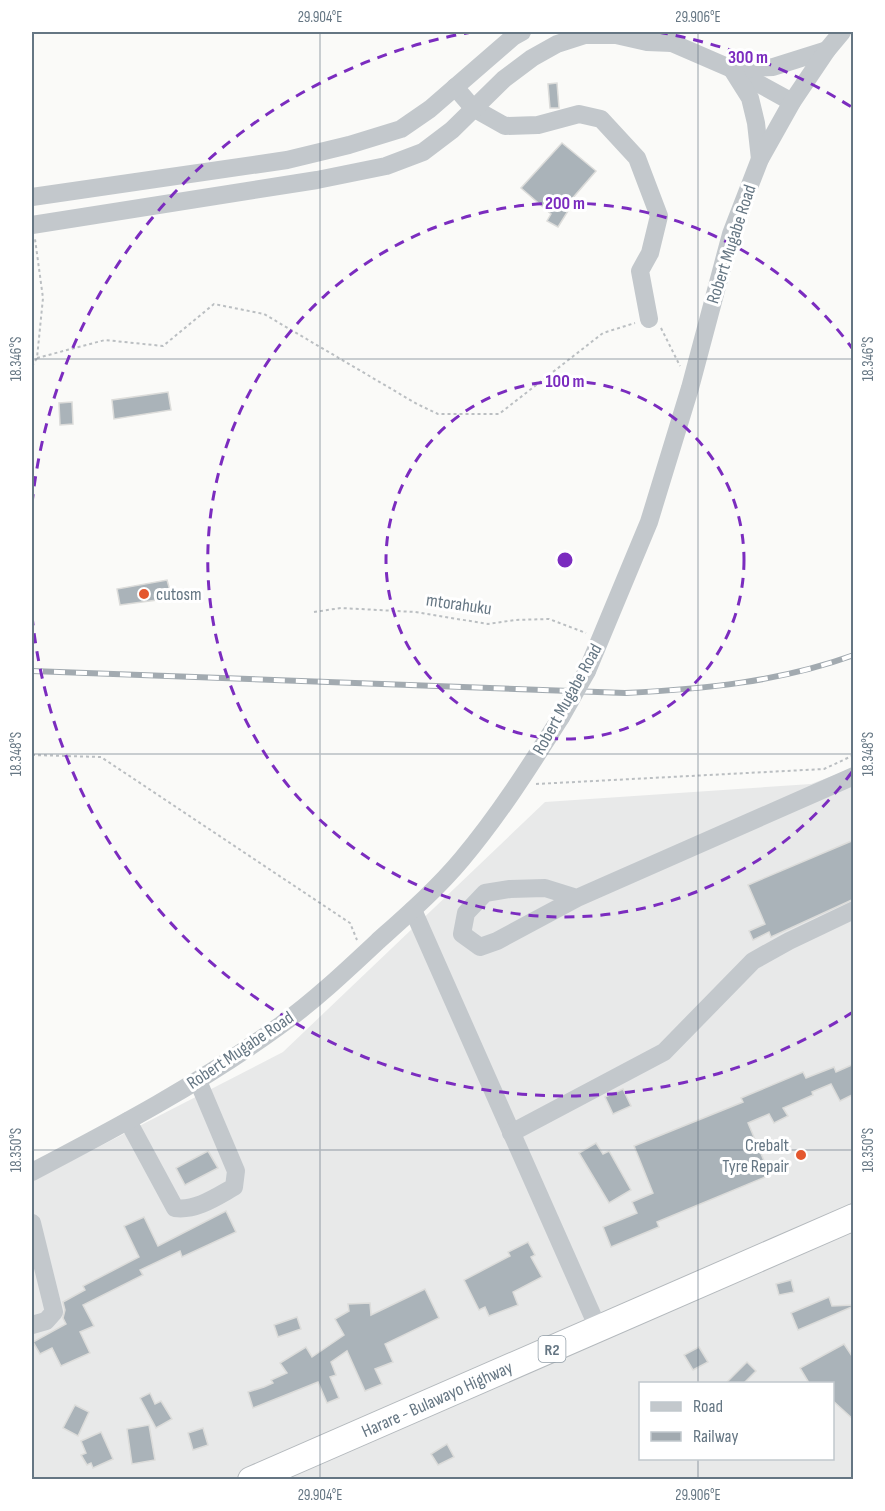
<svg xmlns="http://www.w3.org/2000/svg" width="885" height="1511" font-family="'Sofia Sans Condensed',sans-serif">
<style>
.built{fill:#e8e9e9;fill-rule:evenodd}
.building{fill:#aab3b9;stroke:#dcdcda;stroke-width:1.5}
.lines{fill:none;stroke-linecap:round;stroke-linejoin:round}
.highway-casing{stroke:#b4b9bd;stroke-width:28}
.path{stroke:#bbbfc2;stroke-width:2;stroke-dasharray:3 3;stroke-linecap:butt}
.minor{stroke:#c3c8cc;stroke-width:18}
.highway{stroke:#fff;stroke-width:26}
.rail-casing{stroke:#a2aab0;stroke-width:6}
.rail{stroke:#fff;stroke-width:4;stroke-dasharray:11;stroke-linecap:butt}
.minor-bridge{stroke:#c3c8cc;stroke-width:18}
.ticks{fill:none;stroke:#657683;stroke-width:1.5;stroke-opacity:0.45}
.ring{fill:none;stroke:#7b2cbf;stroke-width:3;stroke-dasharray:10 8}
.poi-dot{fill:#e4572e;stroke:#fff;stroke-width:2}
.labels{text-anchor:middle;stroke-width:6;stroke-linejoin:round;paint-order:stroke}
.shield{fill:#fff;stroke:#939fa8;stroke-width:1.5}
.shield-label{font-size:16px;font-weight:bold;fill:#657683}
.street-label{font-size:18px;fill:#657683;stroke:#fff}
.poi-label{font-size:18px;fill:#657683;stroke:#fff;text-anchor:start}
.centre{fill:#7b2cbf;stroke:#fff;stroke-width:3}
.ring-label{font-size:18px;text-anchor:middle;font-weight:bold;fill:#7b2cbf;stroke:#fff;stroke-width:6;stroke-linejoin:round;paint-order:stroke}
.neatline{fill:none;stroke:#657683;stroke-width:2}
.ticks-label{font-size:15px;text-anchor:middle;fill:#657683}
</style>
<rect width="100%" height="100%" fill="#fafaf8"/>
<path class="built" d="M853 768V1479L32 1480V1181L283 1052 545 802 811 784ZM640 1384H832V1458H640Z"/>
<g class="building">
<path d="M557 83 559 108H550L548 84Z"/>
<path d="M562 143 596 171 564 208 568 211 558 227 547 221 551 214 521 188Z"/>
<path d="M168 392 171 410 114 419 112 400Z"/>
<path d="M72 402 73 424 60 425 59 403Z"/>
<path d="M167 580 172 598 120 605 117 589Z"/>
<path d="M854 840V899L771 937 769 932 753 940 749 931 765 924 748 885Z"/>
<path d="M854 1064V1094L840 1101 831 1084 812 1092 813 1095 783 1108 788 1116 774 1123 769 1114 748 1123 770 1175 657 1222 659 1227 611 1247 603 1227 637 1213 632 1202 653 1193 634 1146 743 1102 741 1098 803 1072 806 1078 834 1067 836 1072Z"/>
<path d="M623 1089 631 1106 613 1114 605 1097Z"/>
<path d="M596 1143 603 1154 609 1151 631 1190 609 1203 579 1153Z"/>
<path d="M208 1151 218 1168 185 1185 176 1168Z"/>
<path d="M226 1211 236 1232 182 1257 180 1251 140 1270 143 1275 83 1305 94 1326 80 1332 90 1353 61 1366 52 1348 40 1354 33 1342 66 1324 63 1318 65 1310 63 1302 85 1290 83 1286 139 1257 124 1226 144 1217 158 1246Z"/>
<path d="M528 1242 535 1255 531 1257 542 1277 513 1292 518 1305 489 1316 485 1307 479 1310 464 1280 510 1256 508 1252Z"/>
<path d="M791 1280 794 1292 779 1295 776 1284Z"/>
<path d="M425 1289 439 1318 385 1344 393 1362 375 1369 382 1384 365 1391 347 1351 331 1362 336 1375 330 1377 339 1398 327 1403 318 1382 253 1408 248 1392 264 1387 273 1383 271 1380 287 1373 280 1363 306 1347 312 1357 344 1335 335 1319 349 1311 348 1304 370 1303 371 1315Z"/>
<path d="M829 1297 832 1306 854 1305V1306L798 1330 791 1313Z"/>
<path d="M297 1317 301 1329 278 1337 274 1325Z"/>
<path d="M844 1344 854 1359V1420L832 1400V1383H809L800 1368Z"/>
<path d="M699 1347 708 1362 693 1370 684 1355Z"/>
<path d="M747 1362 756 1371 744 1383H726Z"/>
<path d="M150 1393 155 1404 161 1401 172 1419 156 1428 140 1398Z"/>
<path d="M75 1405 89 1412 78 1436 63 1428Z"/>
<path d="M149 1425 155 1460 132 1464 127 1429Z"/>
<path d="M203 1428 208 1445 193 1450 188 1433Z"/>
<path d="M101 1432 113 1459 93 1468 91 1463 87 1465 81 1455 86 1453 81 1441Z"/>
<path d="M447 1444 454 1457 438 1465 431 1454Z"/>
</g>
<g class="lines">
<defs>
<path id="highway" d="M251 1480 854 1217"/>
</defs>
<use href="#highway" class="highway-casing"/>
<g class="path">
<path d="M661 328 680 366"/>
<path d="M37 358 105 340 163 346 214 304 264 314 417 404 438 414H499L603 333 635 323"/>
<path d="M32 366 37 358 43 298 35 239"/>
<path d="M314 612 341 608 415 612 488 624 515 620 549 619 586 633"/>
<path d="M32 755 101 757 350 923 357 940"/>
<path d="M536 784 824 769 854 755"/>
</g>
<g class="minor">
<path d="M664 36 672 43 732 69 792 102"/>
<path d="M732 69 773 67 827 50"/>
<path d="M733 71 750 98 756 123 760 159"/>
<path d="M455 87 473 108 505 126 538 125 579 114 601 119 637 158 659 216 650 253 640 271 649 319"/>
<path d="M32 197 287 160 349 145 401 129 430 109 513 37 522 32"/>
<path d="M32 225 317 180 386 166 423 152 452 130 504 79 532 58 557 44 585 35H616L647 42 672 43"/>
<path d="M587 671 649 522 690 388 731 234 760 159 792 102 827 50 842 32"/>
<path d="M577 898 545 888 510 889 485 893 466 913 462 934 480 947 497 941 577 898 854 776"/>
<path d="M413 910 598 1328"/>
<path d="M128 1121 175 1208C196 1211 216 1197 234 1187L236 1171 198 1081"/>
<path d="M511 1133 664 1052 753 961 789 941 854 910"/>
<path d="M32 1172C116 1128 201 1083 278 1027 313 1002 346 971 378 941 407 915 437 889 462 859 499 815 530 766 561 717"/>
<path d="M32 1223 54 1312 46 1321 32 1325"/>
</g>
<use href="#highway" class="highway"/>
<defs>
<path id="rail" d="M32 671 625 693C704 689 779 682 854 655"/>
</defs>
<use href="#rail" class="rail-casing"/>
<use href="#rail" class="rail"/>
<path class="minor-bridge" d="M561 717 587 671"/>
</g>
<path class="ticks" d="M320 32V1480M698 32V1384M32 359H854M32 754H854M32 1150H854M698 1458V1480"/>
<g class="ring">
<circle cx="565" cy="560" r="179"/>
<path d="M852 772A357 357 0 1 1 852 348"/>
<path d="M853 1012A536 536 0 0 1 32 616M32 504A536 536 0 0 1 472 32M658 32A536 536 0 0 1 853 108"/>
</g>
<g class="poi-dot">
<circle cx="144" cy="594" r="6"/>
<circle cx="801" cy="1155" r="6"/>
</g>
<g class="labels">
<rect class="shield" x="538.5" y="1336" width="27" height="26" rx="4.5"/>
<g class="shield-label">
<text x="552" y="1355">R2</text>
</g>
<g class="street-label">
<text transform="translate(731 244) rotate(-72)" y="6">Robert Mugabe Road</text>
<text transform="translate(459 604) rotate(8)" y="6">mtorahuku</text>
<text transform="translate(567 699) rotate(-61)" y="6">Robert Mugabe Road</text>
<text transform="translate(240 1050) rotate(-34)" y="6">Robert Mugabe Road</text>
<text transform="translate(437 1399) rotate(-24)" y="6">Harare - Bulawayo Highway</text>
</g>
<g class="poi-label">
<text x="156" y="600">cutosm</text>
<text x="789" y="1151" text-anchor="end">Crebalt<tspan x="789" dy="21">Tyre Repair</tspan></text>
</g>
</g>
<circle cx="565" cy="560" r="9" class="centre"/>
<g class="ring-label">
<text x="748" y="63">300 m</text>
<text x="565" y="209">200 m</text>
<text x="565" y="387">100 m</text>
</g>
<rect width="885" height="1511" fill="none" stroke="#ffffff" stroke-width="66"/>
<rect x="639" y="1382" width="195" height="78" fill="#ffffff" stroke="#c1c8cd" stroke-width="1.5"/>
<rect x="651" y="1402" width="30" height="9" fill="#c3c8cc" stroke="#c1c8cd" stroke-width="1.5"/>
<text x="693" y="1412" font-size="18" fill="#657683">Road</text>
<rect x="651" y="1432" width="30" height="9" fill="#a2aab0" stroke="#c1c8cd" stroke-width="1.5"/>
<text x="693" y="1442" font-size="18" fill="#657683">Railway</text>
<rect x="33" y="33" width="819" height="1445" class="neatline"/>
<g class="ticks-label">
<text x="320" y="22">29.904°E</text>
<text x="698" y="22">29.906°E</text>
<text transform="translate(16 359) rotate(-90)" y="5">18.346°S</text>
<text transform="translate(868 359) rotate(-90)" y="5">18.346°S</text>
<text transform="translate(16 754) rotate(-90)" y="5">18.348°S</text>
<text transform="translate(868 754) rotate(-90)" y="5">18.348°S</text>
<text transform="translate(16 1150) rotate(-90)" y="5">18.350°S</text>
<text transform="translate(868 1150) rotate(-90)" y="5">18.350°S</text>
<text x="320" y="1500">29.904°E</text>
<text x="698" y="1500">29.906°E</text>
</g>
</svg>
